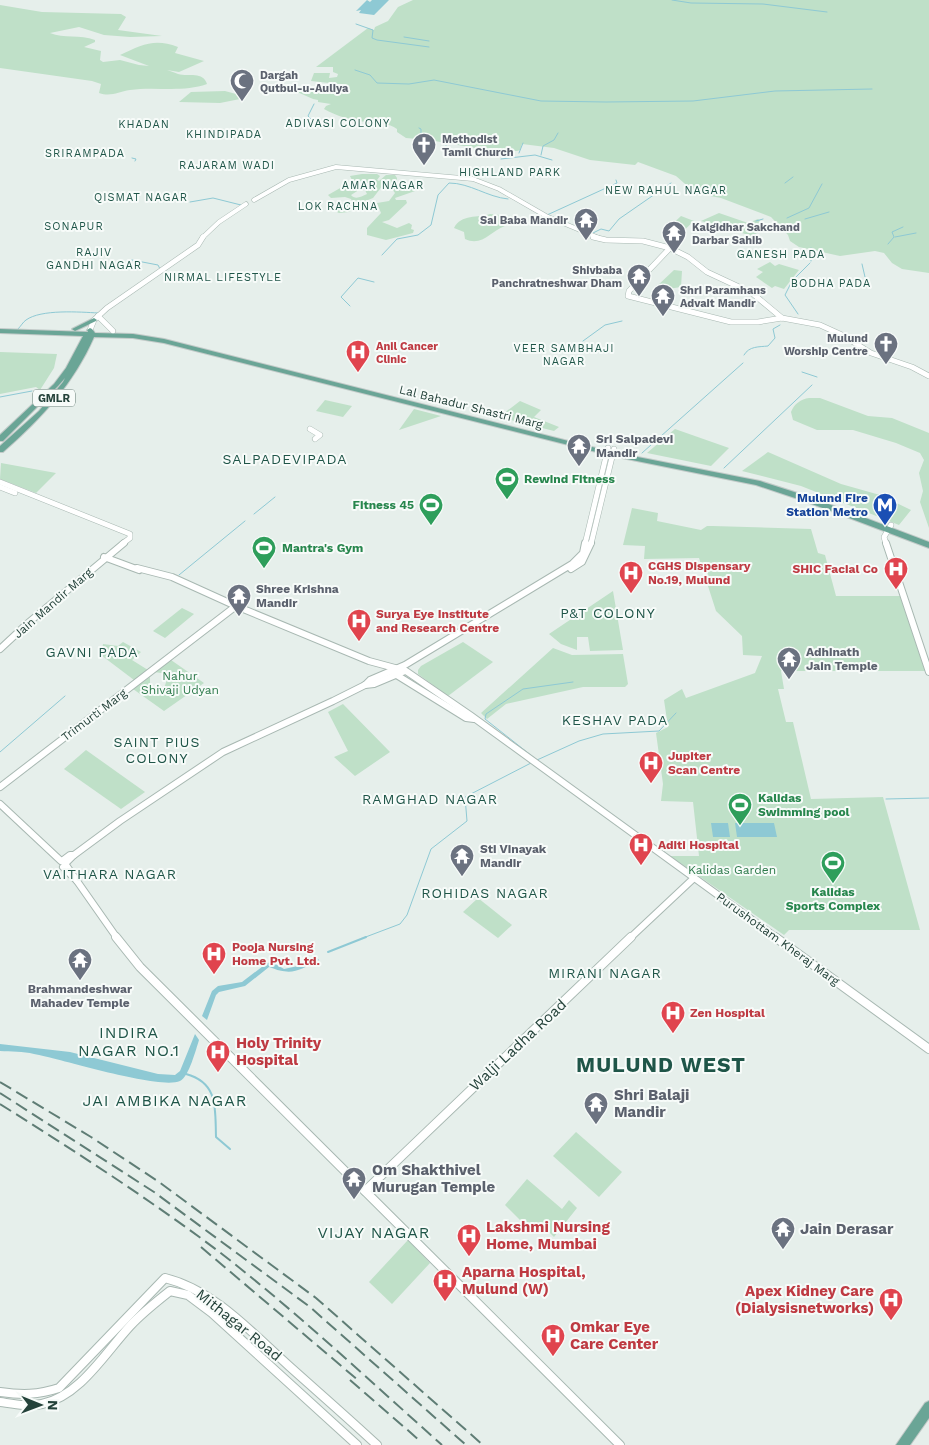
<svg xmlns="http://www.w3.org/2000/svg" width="929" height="1445" font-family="'Work Sans',sans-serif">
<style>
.green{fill:#bfe0c8}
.water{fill:#8ec9d4}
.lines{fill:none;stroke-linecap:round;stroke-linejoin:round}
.stream-far1{stroke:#8ec9d4;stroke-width:1}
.stream{stroke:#8ec9d4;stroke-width:2}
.minor-far3-casing{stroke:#a8b8b2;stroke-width:5}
.minor-far2-casing{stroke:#a8b8b2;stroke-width:6}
.minor-far1-casing{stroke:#a8b8b2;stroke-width:8}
.minor-casing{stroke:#a8b8b2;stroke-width:10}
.major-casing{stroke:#c2cac8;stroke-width:2}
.minor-far3{stroke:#fff;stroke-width:4}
.minor-far2{stroke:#fff;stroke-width:5}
.minor-far1{stroke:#fff;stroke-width:6}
.minor{stroke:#fff;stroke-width:8}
.major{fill:#6aa596;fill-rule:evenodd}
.rail{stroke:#5f7d75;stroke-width:2;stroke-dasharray:13 6;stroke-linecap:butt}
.labels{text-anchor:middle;stroke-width:4;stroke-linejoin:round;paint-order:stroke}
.far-worship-label{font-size:11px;font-weight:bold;fill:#5b616d;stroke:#f7fbf9;text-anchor:start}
.far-neighbourhood-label{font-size:11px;letter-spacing:1px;fill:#1f5548;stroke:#f7fbf9}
.far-health-label{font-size:11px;font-weight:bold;fill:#be3a42;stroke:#f7fbf9;text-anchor:start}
.shield{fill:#f7fbf9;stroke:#637a73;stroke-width:1}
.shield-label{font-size:11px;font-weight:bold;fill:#24423a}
.street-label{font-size:12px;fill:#24423a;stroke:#f7fbf9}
.worship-label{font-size:12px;font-weight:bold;fill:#5b616d;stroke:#f7fbf9;text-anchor:start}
.leisure-label{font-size:12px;font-weight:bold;fill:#27864d;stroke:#f7fbf9;text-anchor:start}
.transit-label{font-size:12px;font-weight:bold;fill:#164399;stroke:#f7fbf9;text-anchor:end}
.health-label{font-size:12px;font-weight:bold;fill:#be3a42;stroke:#f7fbf9;text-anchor:start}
.park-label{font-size:12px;fill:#2d7a4b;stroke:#f7fbf9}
.neighbourhood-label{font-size:14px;letter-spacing:1px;fill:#1f5548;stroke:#f7fbf9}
.near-health-label{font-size:15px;font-weight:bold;fill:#be3a42;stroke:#f7fbf9;text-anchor:start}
.near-street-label{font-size:15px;fill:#24423a;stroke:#f7fbf9}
.near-worship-label{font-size:15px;font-weight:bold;fill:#5b616d;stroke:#f7fbf9;text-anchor:start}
.near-neighbourhood-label{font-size:16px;letter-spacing:1px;fill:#1f5548;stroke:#f7fbf9}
.near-district-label{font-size:21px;font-weight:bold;letter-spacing:1px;fill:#1f5548;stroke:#f7fbf9}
</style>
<rect width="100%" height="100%" fill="#e6efeb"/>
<g class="green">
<path d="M413 0H929V273L902 269 892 263 884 253 875 251 840 256 799 247 790 241 788 235 771 217 721 198 705 195 692 190 676 176 638 162 635 165 590 160 554 148 522 144 520 150 517 151 481 149 429 140 406 138 397 132V129C389 123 378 123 367 122 353 121 336 116 324 109L326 106 331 104 318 102V100L313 99 295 91 335 93 350 90 347 85 311 81 314 73H330L329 78 337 77 338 74 333 72V67H316L368 28 374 30 375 27 388 21 398 7Z"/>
<path d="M0 5 42 12 121 14 126 17 118 30 162 36 130 37 104 35 79 27 50 33C64 39 80 34 95 40V42L84 47 101 51 100 60 103 62 120 60 139 65 149 66 120 55C142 45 154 38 178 47L175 53 204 61 179 72 167 70C171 71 175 73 178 74 189 77 203 71 207 84 182 93 155 86 130 90 118 92 111 97 99 93L101 84 92 81 0 68Z"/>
<path d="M225 91 236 94 240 99 220 103 179 102 191 92Z"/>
<path d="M377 174 380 176 377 180 379 181 386 175H395L397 178V183C402 190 413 188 417 180H423L424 184 418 190 395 198 396 200H406L407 203 389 220 382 222 397 228 409 223 412 225 411 229 414 230 413 233 386 240 367 235V228L381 213 377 203 389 201 395 193 389 185H383L373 198 363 202 349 212 339 213 328 208 339 202 348 205 353 203 351 199 345 197 331 198 328 195 349 183 362 188 351 195C355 200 361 197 367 194L365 190 370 184 362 181 353 182 350 176 362 174Z"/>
<path d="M719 213 748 223 758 219 767 227 752 236 701 221Z"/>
<path d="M490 214 522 217C518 224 512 223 505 226 491 231 482 247 465 239L464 232 454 228C461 214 478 218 490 214Z"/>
<path d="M681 216 694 221 680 234 666 230Z"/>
<path d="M770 262 775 266 779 264 799 270 784 289 775 286 772 288 756 277 763 272 757 269Z"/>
<path d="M674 270 682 271 681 287 668 289 656 287Z"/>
<path d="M0 352 57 354 54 368 40 390 36 387 0 394Z"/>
<path d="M809 398H820L868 416 892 418 929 433V528L920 502 923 491 919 473 924 460 920 453 896 443 853 430H817L793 420 791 412C794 404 801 399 809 398Z"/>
<path d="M325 400 352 406 343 417 316 411Z"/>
<path d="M520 401 541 410 534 417 559 427 554 431 499 417Z"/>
<path d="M414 409 441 416 399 430Z"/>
<path d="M675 429 729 448 711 466 647 453Z"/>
<path d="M768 452 841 484 880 495 911 510 899 525 801 486 742 471Z"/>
<path d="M1 463 56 473 36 493 0 479Z"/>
<path d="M632 508 658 513 657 521 701 530 707 526H713L811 529 818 553 825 555 836 596H900L925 671H781L784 689H778L786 722H793L811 799 883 797 920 930H789L784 935 670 856H699L693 802 661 801 663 784 656 733 668 727 664 700 682 689 686 698 755 673 762 656 743 655 742 636 716 611 699 558 644 559 645 546 623 545Z"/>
<path d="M613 591 623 650 590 651 588 637H577V650L561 644 549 634Z"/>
<path d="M182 608 194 614 165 638 153 631Z"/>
<path d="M123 642 141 652 132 660 148 670 134 680 101 655 103 644 118 646Z"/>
<path d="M463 642 493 662 448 696 418 674V670L421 666Z"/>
<path d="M553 648 572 655 623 654 628 684 625 687H583L506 704 487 719 481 713Z"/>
<path d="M171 660 204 683 164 711 133 689 150 677V690L163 691 169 674 154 672Z"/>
<path d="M343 704 390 752 355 776 334 757 348 751 328 712Z"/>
<path d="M86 750 145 792 121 809 64 769Z"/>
<path d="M478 898 512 925 498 938 463 912Z"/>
<path d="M576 1132 622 1172 599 1197 553 1156Z"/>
<path d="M527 1179 562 1209 569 1200 577 1208 554 1237 540 1223 525 1225 505 1205Z"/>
<path d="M408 1240 430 1263 392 1304 369 1282Z"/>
</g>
<g class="water">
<path d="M367 0 370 2 372 0H389L374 15 359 13 361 10 356 11Z"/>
<path d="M711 823H728L730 837H713Z"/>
<path d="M735 823H774L777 837H737Z"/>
<path d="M315 956 319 960C298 971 292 976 269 967L245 986 219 992 216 995 207 1020 202 1016 212 991 218 986 242 982 267 963 272 962 284 969 298 966Z"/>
<path d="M195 1034 199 1040C196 1049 189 1077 180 1081 159 1090 62 1059 34 1054 23 1051 11 1052 0 1051V1044L70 1052 158 1074 175 1075 180 1071Z"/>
</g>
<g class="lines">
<g class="stream-far1">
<path d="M672 0 691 3 763 4 827 12"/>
<path d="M356 24 373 30 372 38 377 40 429 47"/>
<path d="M404 37 429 41"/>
<path d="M355 70 370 75 377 83 409 84 434 80 541 101 606 102 693 101 775 91 872 89"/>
<path d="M311 119 308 116 314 104"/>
<path d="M419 128 421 129V141"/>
<path d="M446 145 450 143"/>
<path d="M519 153 523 143"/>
<path d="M541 155 543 146 554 140 558 133"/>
<path d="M132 158 136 159 135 161"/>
<path d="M501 159 535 155 552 160"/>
<path d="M785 183 793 177"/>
<path d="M190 202 213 198 241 205"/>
<path d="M547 215 617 183 616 180"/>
<path d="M787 218 809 208 822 184"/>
<path d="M805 219 829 212"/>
<path d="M756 221 763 219"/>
<path d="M593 233 601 229 609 231 619 219 671 183"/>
<path d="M895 237 916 233"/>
<path d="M888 244 894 237 892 232 903 227"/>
<path d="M811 248V261"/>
<path d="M382 255 397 239 418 235 431 225 438 195 449 183C470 183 487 197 508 199"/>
<path d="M132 260 158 265 160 269"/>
<path d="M862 264 865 277 868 280 864 285"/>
<path d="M350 306 341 297 358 278 374 282"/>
<path d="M798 314 785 295 792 281 810 263"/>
<path d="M18 329C21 326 23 322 26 320 41 309 80 312 98 313"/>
<path d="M583 341 605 325 622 321"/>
<path d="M744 355C749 346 759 347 768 346L775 338 773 329 780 325"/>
<path d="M802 372 817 377"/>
<path d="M0 397 32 391"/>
<path d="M642 453 743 363"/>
<path d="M724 468 812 385"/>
<path d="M254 514 275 497"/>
<path d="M179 575 245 521"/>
<path d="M0 752 65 696"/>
<path d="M537 760 579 741 603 734 659 731 676 713"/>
<path d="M537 760 485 719 486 714 523 689 573 682"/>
<path d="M886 799 929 798"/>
<path d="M363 938 400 924 407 915 431 849 467 821 465 797 531 763"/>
</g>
<g class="stream">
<path d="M328 952 366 937"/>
<path d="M186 1074C219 1083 215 1109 216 1137L230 1149"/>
</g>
<defs>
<g id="minor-far3">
<path d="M254 200 289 180 336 167 473 179 499 189 546 216 599 238"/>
<path d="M202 238 219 222 246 204"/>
</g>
<g id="minor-far2">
<path d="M593 237 606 240 643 241 670 248 688 257 707 272 752 293 782 318"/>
<path d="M670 248 629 291 628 296 731 322H758L782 318 820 325 842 335 871 353 912 367 929 376"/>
<path d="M98 316 113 331"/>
<path d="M90 330 94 320 107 308 198 245 203 237"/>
<path d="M310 429 320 435 315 439"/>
<path d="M0 482 130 534V538L122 544"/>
<path d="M0 487 15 493"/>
<path d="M585 544 608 448"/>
<path d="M591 544 614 449"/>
<path d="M886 544 884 537 891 525"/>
</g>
<g id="minor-far1">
<path d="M886 543 929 672"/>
<path d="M104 557 139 570"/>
<path d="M137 568 172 577 236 606 369 661 406 671 470 715 777 938"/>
<path d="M571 569 582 562 591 543"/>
<path d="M0 649 28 623 124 543"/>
<path d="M395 674 466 718 474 719"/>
<path d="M365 685 374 684 405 671"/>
<path d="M0 787 236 606"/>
<path d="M0 804 61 861"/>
<path d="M74 855 120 821 223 752 333 701 365 685 370 680 405 665 572 564 583 553 585 543"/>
<path d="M62 861 70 855H74L66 863"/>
<path d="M63 867 77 881 66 865"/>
<path d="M77 881 117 938"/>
<path d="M630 938 694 878"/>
</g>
<g id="minor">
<path d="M116 937 140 967 620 1445"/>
<path d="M775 937 929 1049"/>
<path d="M365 1191 631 937"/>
<path d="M0 1392C22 1395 38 1395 59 1388L165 1278C214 1290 252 1333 289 1366 318 1392 348 1418 377 1445"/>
<path d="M0 1402C14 1404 28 1407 42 1404 80 1396 105 1353 130 1326 142 1313 156 1302 170 1291L188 1295 212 1313 357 1445"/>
</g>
<g id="major">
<path d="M94 318 97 320 96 321 77 330 75 331 72 329Z"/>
<path d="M90 328 92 329 95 333 133 334 164 339 612 452 760 481 810 497 929 542V548L804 501 756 485 612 456 164 343 133 338 94 337C74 383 41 419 3 452H0V446L39 411 63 382 65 378 58 386 3 441H0V435L54 384 66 368 83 336 0 333V329L88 332 87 330Z"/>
<path d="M929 1401V1418L910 1445H896L925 1403Z"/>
</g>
</defs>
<use href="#minor-far3" class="minor-far3-casing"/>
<use href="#minor-far2" class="minor-far2-casing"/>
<use href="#minor-far1" class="minor-far1-casing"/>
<use href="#minor" class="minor-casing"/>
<use href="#major" class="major-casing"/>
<use href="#minor-far3" class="minor-far3"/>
<use href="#minor-far2" class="minor-far2"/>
<use href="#minor-far1" class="minor-far1"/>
<use href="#minor" class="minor"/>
<use href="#major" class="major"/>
<g class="rail">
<path d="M0 1082 91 1137 159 1182 316 1298 483 1445"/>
<path d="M0 1093 154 1192 310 1307 466 1445"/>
<path d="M0 1104C76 1152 151 1200 222 1254 299 1314 370 1381 442 1445"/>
<path d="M201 1247 359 1381"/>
<path d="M350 1380 419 1440"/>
</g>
</g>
<defs>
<symbol id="mosque-pin" viewBox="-11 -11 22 30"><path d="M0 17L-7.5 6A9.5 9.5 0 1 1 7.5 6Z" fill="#6b7280" stroke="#f7fbf9"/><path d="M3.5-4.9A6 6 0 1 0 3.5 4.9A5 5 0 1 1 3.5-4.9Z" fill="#fff"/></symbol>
<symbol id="church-pin" viewBox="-11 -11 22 30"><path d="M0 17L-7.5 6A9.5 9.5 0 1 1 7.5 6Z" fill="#6b7280" stroke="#f7fbf9"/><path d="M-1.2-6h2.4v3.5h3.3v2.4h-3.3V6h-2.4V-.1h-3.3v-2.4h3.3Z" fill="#fff"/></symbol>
<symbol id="temple-pin" viewBox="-11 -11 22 30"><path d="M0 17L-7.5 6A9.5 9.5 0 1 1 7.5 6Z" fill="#6b7280" stroke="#f7fbf9"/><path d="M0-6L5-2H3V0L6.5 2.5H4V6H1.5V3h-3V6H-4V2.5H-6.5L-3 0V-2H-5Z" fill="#fff"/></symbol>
<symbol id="hospital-pin" viewBox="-11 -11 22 30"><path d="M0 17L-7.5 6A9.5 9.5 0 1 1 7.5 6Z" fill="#e0444e" stroke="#f7fbf9"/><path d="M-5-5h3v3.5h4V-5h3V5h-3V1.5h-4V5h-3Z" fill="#fff"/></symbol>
<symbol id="stadium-pin" viewBox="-11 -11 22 30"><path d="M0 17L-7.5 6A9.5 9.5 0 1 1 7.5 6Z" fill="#2e9e5b" stroke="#f7fbf9"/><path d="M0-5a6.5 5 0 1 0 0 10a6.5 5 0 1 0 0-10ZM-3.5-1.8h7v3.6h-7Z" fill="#fff"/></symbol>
<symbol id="metro-pin" viewBox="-11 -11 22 30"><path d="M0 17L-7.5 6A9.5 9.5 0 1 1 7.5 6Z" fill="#1a4fb4" stroke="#f7fbf9"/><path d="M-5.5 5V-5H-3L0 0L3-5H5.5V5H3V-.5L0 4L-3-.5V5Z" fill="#fff"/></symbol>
</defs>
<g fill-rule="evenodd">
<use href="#mosque-pin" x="228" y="67" width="28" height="38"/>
<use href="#church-pin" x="410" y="131" width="28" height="38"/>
<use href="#temple-pin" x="572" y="206" width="28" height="38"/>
<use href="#temple-pin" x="660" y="219" width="28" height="38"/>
<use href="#temple-pin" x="625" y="262" width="28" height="38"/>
<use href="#temple-pin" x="649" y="282" width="28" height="38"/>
<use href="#church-pin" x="872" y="330" width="28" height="38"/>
<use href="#hospital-pin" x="344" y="338" width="28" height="38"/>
<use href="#temple-pin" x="565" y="432" width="28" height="38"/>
<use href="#stadium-pin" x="493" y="465" width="28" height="38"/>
<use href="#stadium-pin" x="417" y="491" width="28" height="38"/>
<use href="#metro-pin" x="871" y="491" width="28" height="38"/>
<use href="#stadium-pin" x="250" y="534" width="28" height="38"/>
<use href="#hospital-pin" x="882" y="555" width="28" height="38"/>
<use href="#hospital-pin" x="617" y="559" width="28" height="38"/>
<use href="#temple-pin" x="225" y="582" width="28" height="38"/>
<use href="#hospital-pin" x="345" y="607" width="28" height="38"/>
<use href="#temple-pin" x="775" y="645" width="28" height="38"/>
<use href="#hospital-pin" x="637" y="749" width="28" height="38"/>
<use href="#stadium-pin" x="726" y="791" width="28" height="38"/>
<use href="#hospital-pin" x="627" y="831" width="28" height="38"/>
<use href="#temple-pin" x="448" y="842" width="28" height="38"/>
<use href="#stadium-pin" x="819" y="849" width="28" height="38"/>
<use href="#hospital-pin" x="200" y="940" width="28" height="38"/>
<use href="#temple-pin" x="66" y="946" width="28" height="38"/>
<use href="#hospital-pin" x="659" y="999" width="28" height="38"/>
<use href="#hospital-pin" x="204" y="1038" width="28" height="38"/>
<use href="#temple-pin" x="582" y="1090" width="28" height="38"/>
<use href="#temple-pin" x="340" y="1165" width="28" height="38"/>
<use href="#temple-pin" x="769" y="1215" width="28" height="38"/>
<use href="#hospital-pin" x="455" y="1222" width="28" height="38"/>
<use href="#hospital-pin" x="431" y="1267" width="28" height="38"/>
<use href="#hospital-pin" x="877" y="1286" width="28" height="38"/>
<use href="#hospital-pin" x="539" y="1322" width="28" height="38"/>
</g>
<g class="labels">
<g class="far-worship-label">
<text x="260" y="79">Dargah<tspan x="260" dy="13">Qutbul-u-Auliya</tspan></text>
<text x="442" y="143">Methodist<tspan x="442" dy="13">Tamil Church</tspan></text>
<text x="568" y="224" text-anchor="end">Sai Baba Mandir</text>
<text x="692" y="231">Kalgidhar Sakchand<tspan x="692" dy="13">Darbar Sahib</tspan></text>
<text x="622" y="274" text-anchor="end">Shivbaba<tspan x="622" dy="13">Panchratneshwar Dham</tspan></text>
<text x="680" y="294">Shri Paramhans<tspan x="680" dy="13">Advait Mandir</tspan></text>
<text x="868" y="342" text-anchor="end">Mulund<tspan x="868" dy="13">Worship Centre</tspan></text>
</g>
<g class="far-neighbourhood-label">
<text x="338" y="127">ADIVASI COLONY</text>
<text x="144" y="128">KHADAN</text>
<text x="224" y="138">KHINDIPADA</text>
<text x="85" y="157">SRIRAMPADA</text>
<text x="227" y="169">RAJARAM WADI</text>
<text x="510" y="176">HIGHLAND PARK</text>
<text x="383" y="189">AMAR NAGAR</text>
<text x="666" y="194">NEW RAHUL NAGAR</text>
<text x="141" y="201">QISMAT NAGAR</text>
<text x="338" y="210">LOK RACHNA</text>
<text x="74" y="230">SONAPUR</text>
<text x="94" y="256">RAJIV<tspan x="94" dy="13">GANDHI NAGAR</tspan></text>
<text x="781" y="258">GANESH PADA</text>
<text x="223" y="281">NIRMAL LIFESTYLE</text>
<text x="831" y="287">BODHA PADA</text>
<text x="564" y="352">VEER SAMBHAJI<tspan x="564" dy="13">NAGAR</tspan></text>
</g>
<g class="far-health-label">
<text x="376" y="350">Anil Cancer<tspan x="376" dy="13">Clinic</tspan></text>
</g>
<rect class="shield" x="33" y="389.5" width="42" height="17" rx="4"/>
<g class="shield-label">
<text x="54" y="402">GMLR</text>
</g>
<g class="street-label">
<text transform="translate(471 407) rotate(14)" y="4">Lal Bahadur Shastri Marg</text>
<text transform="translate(53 603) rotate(-41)" y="4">Jain Mandir Marg</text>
<text transform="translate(94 715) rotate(-37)" y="4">Trimurti Marg</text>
<text transform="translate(778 939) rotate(36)" y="4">Purushottam Kheraj Marg</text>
</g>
<g class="worship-label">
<text x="596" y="443">Sri Salpadevi<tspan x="596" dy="14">Mandir</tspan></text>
<text x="256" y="593">Shree Krishna<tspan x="256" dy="14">Mandir</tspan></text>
<text x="806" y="656">Adhinath<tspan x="806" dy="14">Jain Temple</tspan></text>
<text x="480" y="853">Sti Vinayak<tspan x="480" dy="14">Mandir</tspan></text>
<text x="80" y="993" text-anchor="middle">Brahmandeshwar<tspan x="80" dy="14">Mahadev Temple</tspan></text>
</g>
<g class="leisure-label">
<text x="524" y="483">Rewind Fitness</text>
<text x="414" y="509" text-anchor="end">Fitness 45</text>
<text x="282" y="552">Mantra's Gym</text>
<text x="758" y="802">Kalidas<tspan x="758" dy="14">Swimming pool</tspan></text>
<text x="833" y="896" text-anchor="middle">Kalidas<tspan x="833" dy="14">Sports Complex</tspan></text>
</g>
<g class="transit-label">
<text x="868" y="502">Mulund Fire<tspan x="868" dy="14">Station Metro</tspan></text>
</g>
<g class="health-label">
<text x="648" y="570">CGHS Dispensary<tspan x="648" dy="14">No.19, Mulund</tspan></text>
<text x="878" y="573" text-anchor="end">SHIC Facial Co</text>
<text x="376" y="618">Surya Eye Institute<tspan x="376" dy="14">and Research Centre</tspan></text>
<text x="668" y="760">Jupiter<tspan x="668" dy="14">Scan Centre</tspan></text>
<text x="658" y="849">Aditi Hospital</text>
<text x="232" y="951">Pooja Nursing<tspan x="232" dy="14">Home Pvt. Ltd.</tspan></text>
<text x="690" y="1017">Zen Hospital</text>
</g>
<g class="park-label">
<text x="180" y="680">Nahur<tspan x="180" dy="14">Shivaji Udyan</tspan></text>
<text x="732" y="874">Kalidas Garden</text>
</g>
<g class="neighbourhood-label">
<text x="285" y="464">SALPADEVIPADA</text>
<text x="608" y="618">P&amp;T COLONY</text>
<text x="92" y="657">GAVNI PADA</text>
<text x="615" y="725">KESHAV PADA</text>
<text x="157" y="747">SAINT PIUS<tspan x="157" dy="16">COLONY</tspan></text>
<text x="430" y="804">RAMGHAD NAGAR</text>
<text x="110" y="879">VAITHARA NAGAR</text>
<text x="485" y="898">ROHIDAS NAGAR</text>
<text x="605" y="978">MIRANI NAGAR</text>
</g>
<g class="near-health-label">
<text x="236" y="1048">Holy Trinity<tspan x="236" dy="17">Hospital</tspan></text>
<text x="486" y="1232">Lakshmi Nursing<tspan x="486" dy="17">Home, Mumbai</tspan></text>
<text x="462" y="1277">Aparna Hospital,<tspan x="462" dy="17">Mulund (W)</tspan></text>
<text x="874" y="1296" text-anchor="end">Apex Kidney Care<tspan x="874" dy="17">(Dialysisnetworks)</tspan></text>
<text x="570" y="1332">Omkar Eye<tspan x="570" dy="17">Care Center</tspan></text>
</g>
<g class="near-street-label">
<text transform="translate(518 1045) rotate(-43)" y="5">Walji Ladha Road</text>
<text transform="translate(239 1325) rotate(39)" y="5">Mithagar Road</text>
</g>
<g class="near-worship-label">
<text x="614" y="1100">Shri Balaji<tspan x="614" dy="17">Mandir</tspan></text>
<text x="372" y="1175">Om Shakthivel<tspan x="372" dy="17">Murugan Temple</tspan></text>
<text x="800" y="1234">Jain Derasar</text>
</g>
<g class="near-neighbourhood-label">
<text x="129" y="1038">INDIRA<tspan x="129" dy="18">NAGAR NO.1</tspan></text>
<text x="165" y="1106">JAI AMBIKA NAGAR</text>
<text x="374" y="1238">VIJAY NAGAR</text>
</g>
<g class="near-district-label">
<text x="661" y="1072">MULUND WEST</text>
</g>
</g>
<g transform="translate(40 1405) rotate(91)" stroke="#f7fbf9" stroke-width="4" paint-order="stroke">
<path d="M0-4L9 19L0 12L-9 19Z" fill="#24423a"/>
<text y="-8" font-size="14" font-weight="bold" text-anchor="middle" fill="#24423a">N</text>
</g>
</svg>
